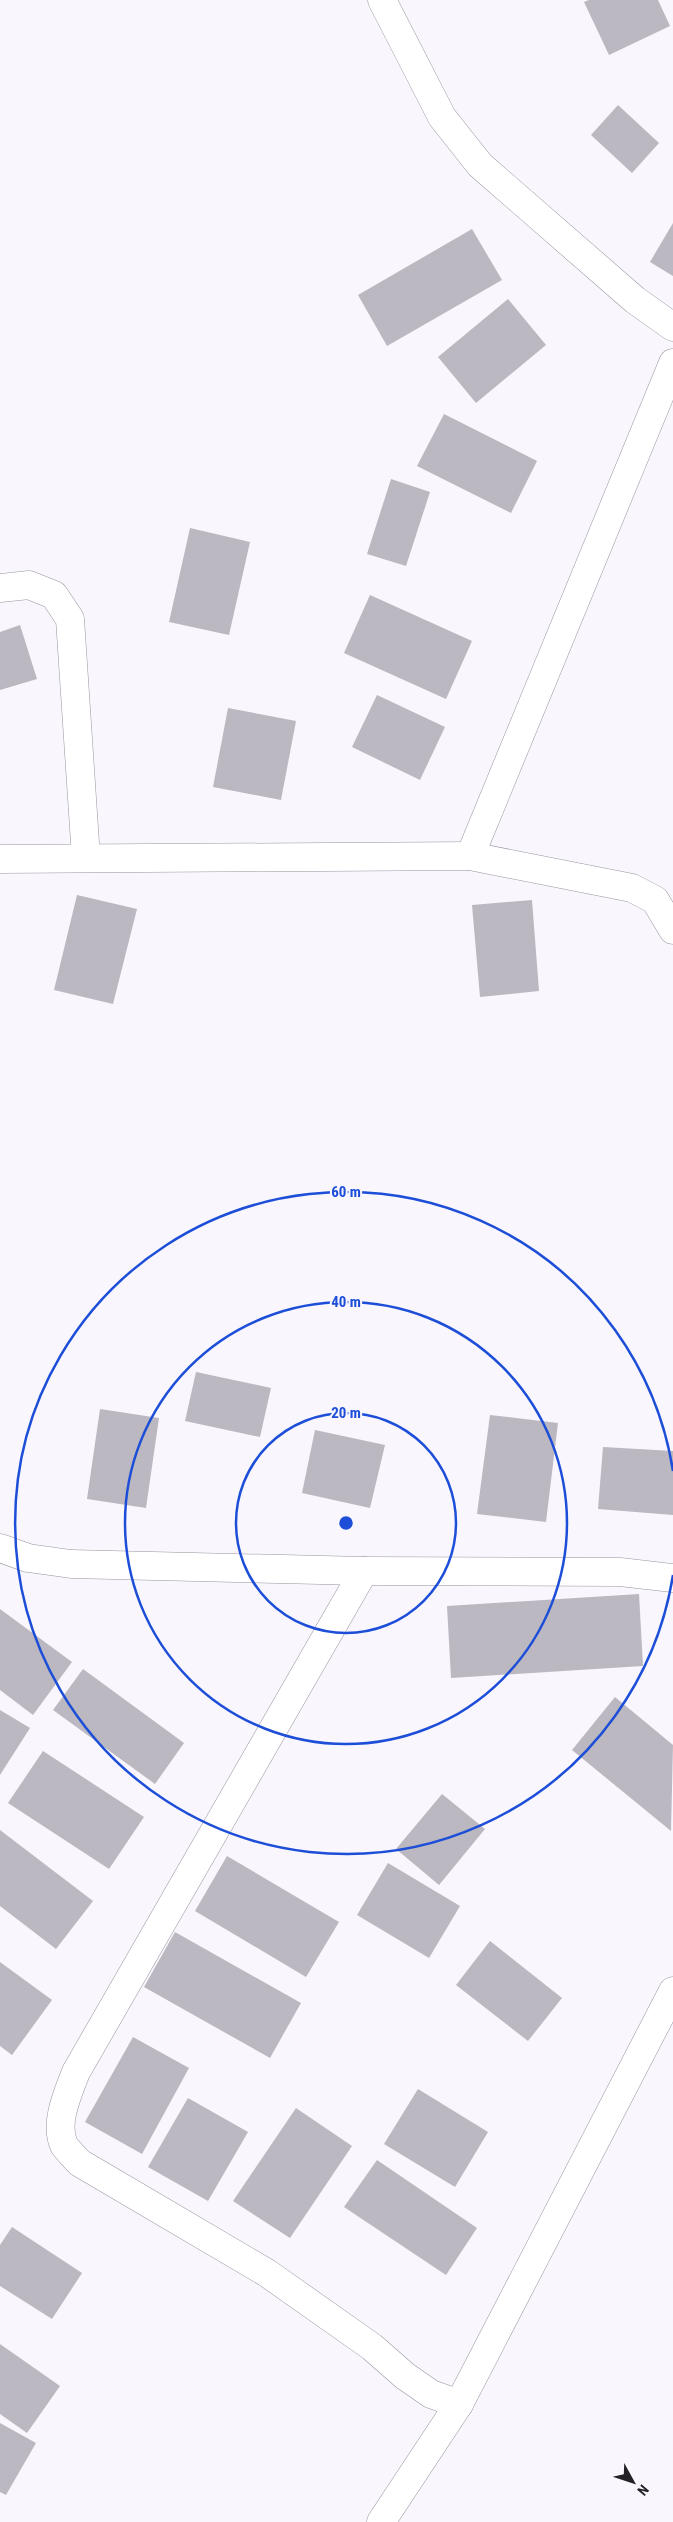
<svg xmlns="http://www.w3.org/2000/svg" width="673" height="2522" font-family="'Roboto Condensed',sans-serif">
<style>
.building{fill:#bbb8c1}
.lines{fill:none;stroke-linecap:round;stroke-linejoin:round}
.minor-casing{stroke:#98959e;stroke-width:29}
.minor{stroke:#fff;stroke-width:28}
.ring{fill:none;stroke:#1d4ed8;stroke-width:2.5}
.centre{fill:#1d4ed8;stroke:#f9f6fe;stroke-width:2.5}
.ring-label{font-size:15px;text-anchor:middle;font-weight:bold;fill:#1d4ed8;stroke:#f9f6fe;stroke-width:4;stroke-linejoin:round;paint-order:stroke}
</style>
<rect width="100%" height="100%" fill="#f9f6fe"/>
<g class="building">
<path d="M589 0H658L670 26 609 55 584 2Z"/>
<path d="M618 105 659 143 632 173 591 135Z"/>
<path d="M673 223V276L650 262Z"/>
<path d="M472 229 502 280 387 346 358 295Z"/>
<path d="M508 299 546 345 476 403 438 357Z"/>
<path d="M444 414 537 461 511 513 417 466Z"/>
<path d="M391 479 430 492 406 566 367 554Z"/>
<path d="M190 528 250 542 229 635 169 622Z"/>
<path d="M370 595 472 641 446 699 344 653Z"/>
<path d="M20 625 37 679 0 690V632Z"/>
<path d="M377 695 445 727 420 780 352 747Z"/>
<path d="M228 708 296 721 281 800 213 787Z"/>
<path d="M77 895 137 909 113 1004 54 990Z"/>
<path d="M532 900 539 991 480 997 472 905Z"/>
<path d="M196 1372 271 1388 260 1437 185 1421Z"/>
<path d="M100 1409 159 1418 146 1508 87 1499Z"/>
<path d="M490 1415 558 1423 546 1522 477 1514Z"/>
<path d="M315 1430 385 1445 370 1508 302 1493Z"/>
<path d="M603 1447 673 1451V1515L598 1509Z"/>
<path d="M639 1594 643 1666 451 1678 447 1606Z"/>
<path d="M0 1609 72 1662 33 1715 0 1690Z"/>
<path d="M83 1669 184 1743 155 1784 53 1710Z"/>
<path d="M615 1697 673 1745 671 1831 572 1750Z"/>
<path d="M0 1710 30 1728 0 1775Z"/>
<path d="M43 1751 144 1817 109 1869 8 1803Z"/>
<path d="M442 1794 485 1829 439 1885 396 1849Z"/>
<path d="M0 1830 93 1901 56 1949 0 1906Z"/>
<path d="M227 1856 339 1922 306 1977 195 1911Z"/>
<path d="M388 1863 460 1906 429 1958 357 1915Z"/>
<path d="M175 1932 301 2003 270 2058 144 1987Z"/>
<path d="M490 1941 562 1998 528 2041 456 1985Z"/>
<path d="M0 1962 52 2000 12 2055 0 2046Z"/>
<path d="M133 2037 189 2068 142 2154 85 2122Z"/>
<path d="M418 2089 488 2132 455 2187 384 2144Z"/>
<path d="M188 2098 248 2132 208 2201 148 2167Z"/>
<path d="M296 2108 352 2146 290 2238 233 2201Z"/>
<path d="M377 2160 477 2228 446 2275 344 2207Z"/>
<path d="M12 2227 82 2273 52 2319 0 2286V2245Z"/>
<path d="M0 2344 60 2386 27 2433 0 2414Z"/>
<path d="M0 2423 36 2443 6 2495 0 2492Z"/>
</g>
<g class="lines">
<defs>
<g id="minor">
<path d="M382 0 442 117 480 165 635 300 673 327"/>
<path d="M0 588 29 585 54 595 70 619 86 858"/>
<path d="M470 856 673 363"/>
<path d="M0 859 470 856 632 888 655 900 673 930"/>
<path d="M0 1548 28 1558 71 1564 364 1571 620 1572 673 1578"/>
<path d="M364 1571 76 2072C68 2093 54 2123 64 2145 68 2151 75 2158 80 2163L267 2273 372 2347 405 2376 431 2394 459 2404"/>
<path d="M381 2522 459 2404 673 1991"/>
</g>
</defs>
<use href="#minor" class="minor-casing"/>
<use href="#minor" class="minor"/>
</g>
<g class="ring">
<circle cx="346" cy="1523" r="110"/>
<circle cx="346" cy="1523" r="221"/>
<path d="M673 1575A331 331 0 1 1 673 1471"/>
</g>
<circle cx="346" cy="1523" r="8" class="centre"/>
<g class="ring-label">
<text x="346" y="1197">60 m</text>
<text x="346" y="1307">40 m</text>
<text x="346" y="1418">20 m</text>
</g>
<g transform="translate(633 2482) rotate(130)" stroke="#f9f6fe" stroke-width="4" paint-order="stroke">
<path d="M0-4L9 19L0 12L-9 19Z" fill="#232125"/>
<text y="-8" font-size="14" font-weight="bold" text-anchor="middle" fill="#232125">N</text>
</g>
</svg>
